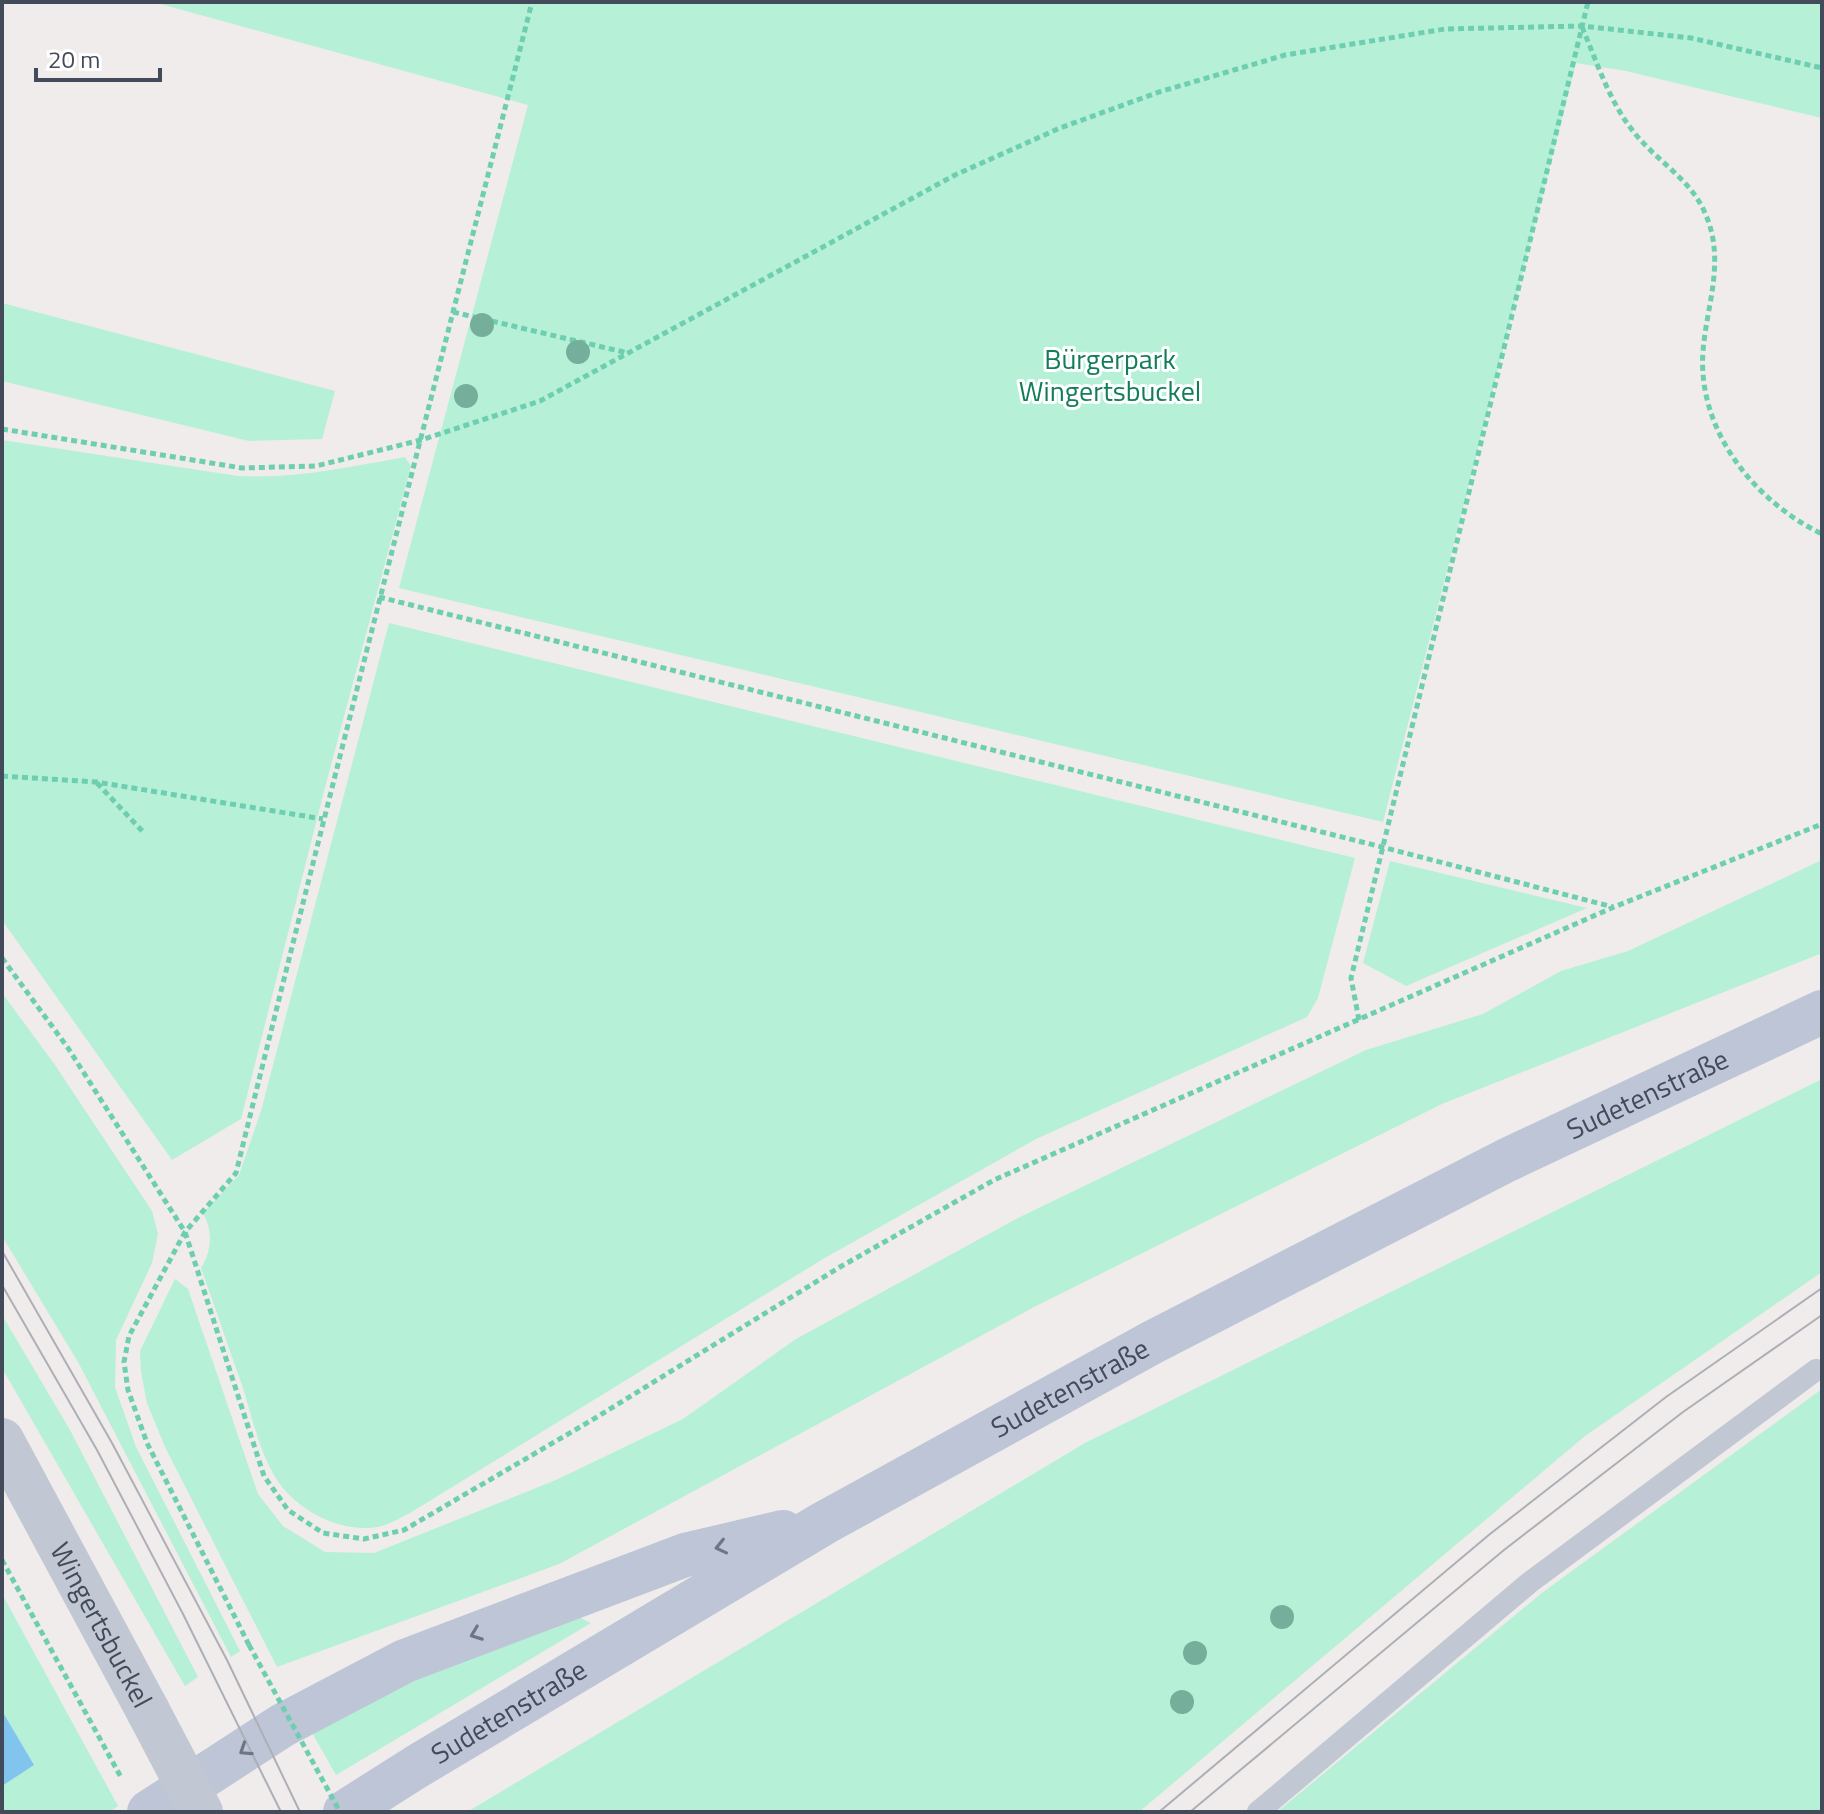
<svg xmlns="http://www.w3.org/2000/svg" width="1824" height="1814" font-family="'Titillium Web',sans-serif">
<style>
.green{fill:#b6f0d7}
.water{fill:#81c5ef}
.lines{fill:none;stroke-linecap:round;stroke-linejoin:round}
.path{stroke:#6dcfb0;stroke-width:5;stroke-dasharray:6 4;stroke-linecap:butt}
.service{stroke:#c1c8d4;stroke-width:22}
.tertiary{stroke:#c1c8d4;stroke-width:44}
.secondary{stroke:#bdc5d6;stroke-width:44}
.tram{stroke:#adafb7;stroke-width:2}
.path-bridge{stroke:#6dcfb0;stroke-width:5;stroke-dasharray:6 4;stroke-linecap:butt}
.tertiary-bridge{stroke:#c1c8d4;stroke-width:44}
.tree{fill:#75af9b}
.oneway{stroke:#6e7685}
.labels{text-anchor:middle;stroke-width:6;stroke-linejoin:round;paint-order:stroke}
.park-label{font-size:28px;fill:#127d5a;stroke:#fff}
.street-label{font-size:28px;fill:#434b5a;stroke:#fff}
</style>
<rect width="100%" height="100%" fill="#efeceb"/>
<g class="green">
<path d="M153 2H1822V118L1626 71 1576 63 1383 822 399 588 528 105Z"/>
<path d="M2 303 335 391 322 439 249 441 2 381Z"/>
<path d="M2 440 238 476C295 479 349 467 405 457L411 466 323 795 241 1119 172 1160 2 920Z"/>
<path d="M389 623 1355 858 1318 998 1307 1017 1036 1139 823 1259 410 1513C402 1517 392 1523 382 1526 345 1535 301 1513 279 1483 260 1456 252 1416 242 1385 228 1346 215 1307 201 1268 212 1251 213 1231 203 1213L239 1175 261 1111Z"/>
<path d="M1822 860V953L1442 1104 1036 1306 559 1564 277 1667 165 1447 147 1403 141 1372 140 1351 175 1279 188 1289 258 1494 283 1526 325 1552 374 1553 556 1480 683 1419 796 1339 1020 1217 1366 1050 1483 1014 1561 971 1628 951Z"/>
<path d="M1390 861 1587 908 1406 986 1363 963Z"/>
<path d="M2 993 55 1065 152 1211 158 1234 152 1263 116 1340 115 1387 136 1447 240 1651 231 1657 78 1362 2 1236Z"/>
<path d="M1822 1079V1272L1585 1436 1139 1812H467L1085 1443Z"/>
<path d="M2 1315 70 1430 198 1677 185 1686 2 1368Z"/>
<path d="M1822 1389V1812H1277L1543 1592Z"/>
<path d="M2 1594 118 1806 109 1812H2Z"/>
<path d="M577 1616 591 1623 336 1775 311 1731 409 1677Z"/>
</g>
<path class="water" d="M2 1711 34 1765 2 1786Z"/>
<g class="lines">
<g class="path">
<path d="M1582 27C1597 62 1609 101 1633 131 1655 160 1690 178 1705 213 1726 260 1707 303 1703 351 1697 430 1754 501 1822 534"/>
<path d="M453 312 628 353"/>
<path d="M2 429 242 468 316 466 421 440 540 401 955 175 1060 128 1159 92 1285 55 1445 29 1582 26 1691 38 1822 68"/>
<path d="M379 597 1382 847 1613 907"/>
<path d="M2 776 96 782 323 819"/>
<path d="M97 783 145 834"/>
<path d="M2 958 68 1048 185 1232 264 1476 288 1510 323 1533 364 1539 404 1530 592 1420 840 1267 994 1180 1614 907 1822 824"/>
<path d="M1359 1020 1351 978 1588 2"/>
<path d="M2 1560 122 1779"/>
<path d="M249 1645 147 1443 128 1390 124 1362 129 1336 185 1232 236 1173C332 782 433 392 532 2"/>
</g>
<path class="service" d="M1258 1812 1529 1583 1816 1370"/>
<path class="tertiary" id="s1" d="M2 1440 148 1711"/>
<g class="secondary">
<path d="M149 1812 283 1725 405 1661 685 1555 783 1532"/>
<path id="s2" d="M345 1812 416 1767 824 1523 1153 1342 1507 1160 1822 1012"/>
</g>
<g class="tram">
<path d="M2 1251 112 1443 227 1660 300 1812"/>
<path d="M2 1285 97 1450 183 1614 281 1812"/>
<path d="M1159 1812 1490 1534 1666 1397 1822 1288"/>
<path d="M1190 1812 1504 1550 1683 1412 1822 1315"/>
</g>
<path class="path-bridge" d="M249 1645 340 1812"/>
<path class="tertiary-bridge" d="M148 1711 201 1812"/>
</g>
<g class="tree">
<circle cx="482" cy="325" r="12"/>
<circle cx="578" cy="352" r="12"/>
<circle cx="466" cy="396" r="12"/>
<circle cx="1282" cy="1617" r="12"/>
<circle cx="1195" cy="1653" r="12"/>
<circle cx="1182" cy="1702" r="12"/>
</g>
<defs><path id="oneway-chevron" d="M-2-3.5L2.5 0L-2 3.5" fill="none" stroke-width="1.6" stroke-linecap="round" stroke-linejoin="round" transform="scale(2)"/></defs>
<g class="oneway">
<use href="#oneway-chevron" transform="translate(721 1547) rotate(167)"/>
<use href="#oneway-chevron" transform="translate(476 1634) rotate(159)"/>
<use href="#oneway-chevron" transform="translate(245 1750) rotate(147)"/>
</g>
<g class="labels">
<g class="park-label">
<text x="1110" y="369">Bürgerpark<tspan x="1110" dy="32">Wingertsbuckel</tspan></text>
</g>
<g class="street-label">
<text dy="10" stroke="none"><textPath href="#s2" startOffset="1488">Sudetenstraße</textPath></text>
<text dy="10" stroke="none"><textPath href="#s2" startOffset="840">Sudetenstraße</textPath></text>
<text dy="10" stroke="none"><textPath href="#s1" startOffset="210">Wingertsbuckel</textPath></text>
<text dy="10" stroke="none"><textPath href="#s2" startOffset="192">Sudetenstraße</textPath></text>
</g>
</g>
<rect width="1824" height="1814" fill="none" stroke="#434b5a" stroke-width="8"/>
<path d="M36 68v12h124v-12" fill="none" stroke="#434b5a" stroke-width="4"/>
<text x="48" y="68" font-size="24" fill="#434b5a" stroke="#ffffff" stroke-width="6" paint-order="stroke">20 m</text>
</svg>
